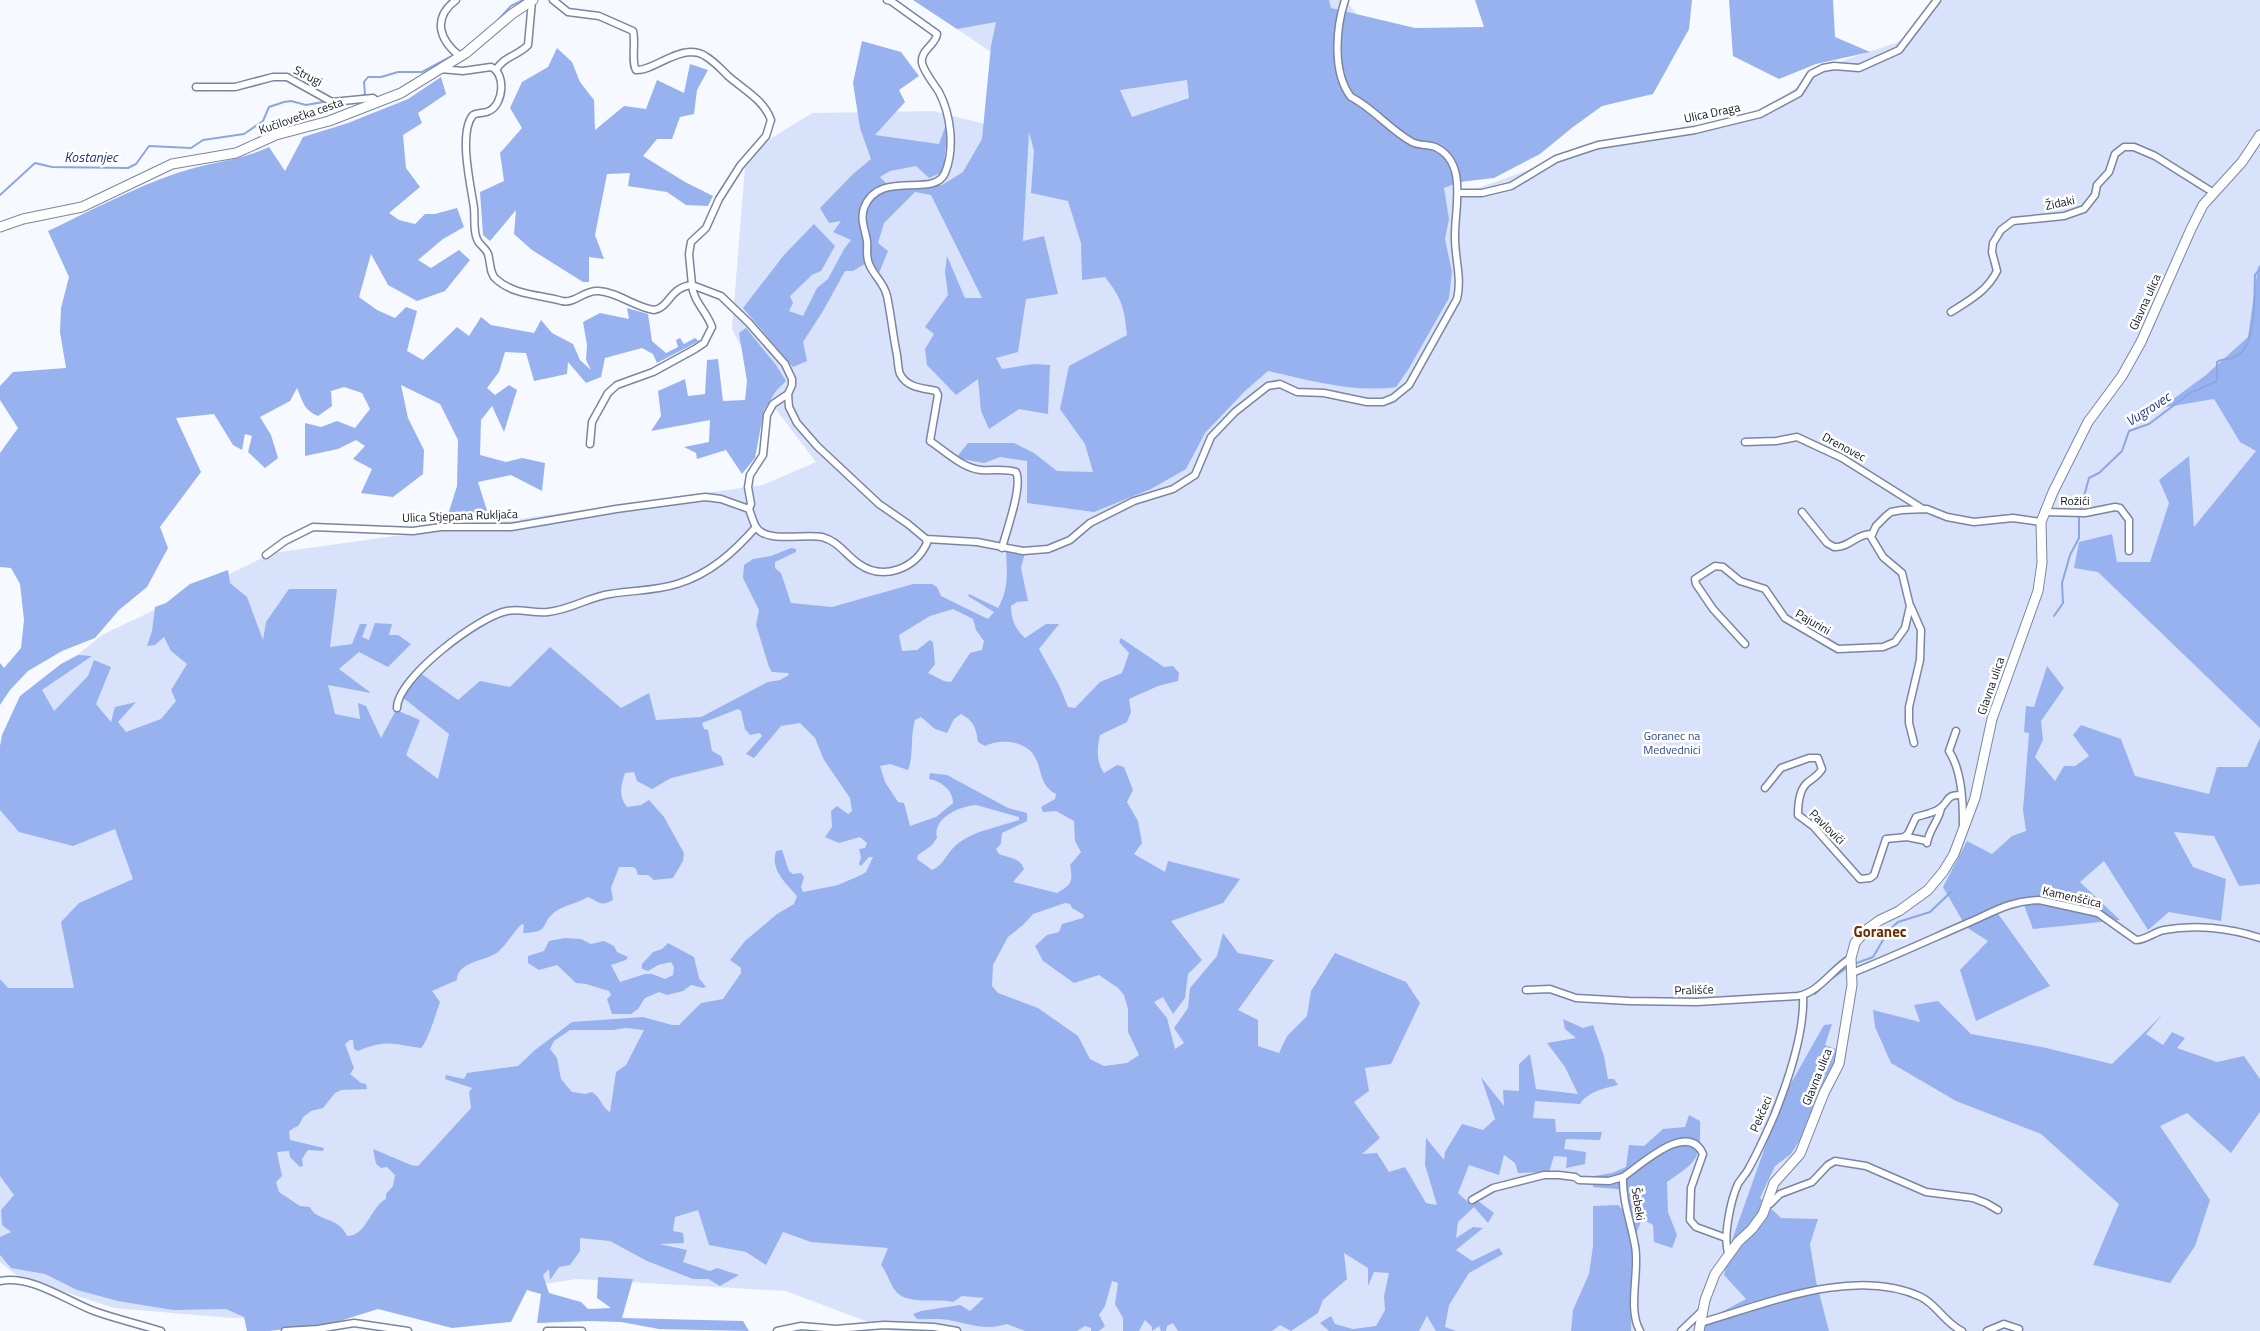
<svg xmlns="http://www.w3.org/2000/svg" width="2260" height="1331" font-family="'Titillium Web',sans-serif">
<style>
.green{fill:#d8e3fb}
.forest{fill:#98b2ef;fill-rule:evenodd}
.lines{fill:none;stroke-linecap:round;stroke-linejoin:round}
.stream{stroke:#8ca6e3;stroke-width:2}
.street-casing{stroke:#7a86a1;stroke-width:9}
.secondary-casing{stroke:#7a86a1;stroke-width:11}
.street{stroke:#fff;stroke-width:6}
.secondary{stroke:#fff;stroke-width:9}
.labels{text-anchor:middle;stroke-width:5;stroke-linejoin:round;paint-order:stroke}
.street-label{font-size:12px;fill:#121721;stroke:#fff}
.park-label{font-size:12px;fill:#334d96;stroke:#fff}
.water-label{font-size:14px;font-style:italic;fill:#223a81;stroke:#fff}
.quarter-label{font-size:15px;font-weight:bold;fill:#6b3000;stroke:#fff}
</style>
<rect width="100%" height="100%" fill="#f6f9ff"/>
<path class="green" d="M914 0H1346L1372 35 1456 114V196L1610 141 1699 131 1762 110 1833 64 1904 40 1937 0H2260V1331H892L786 1291 577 1279 332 1316 231 1318 114 1308 19 1277 0 1262V750L22 700 102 635 273 553 763 485 816 462 768 399 732 329 746 154 812 113 933 111 997 127V56Z"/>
<g class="forest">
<path d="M913 0H1329L1331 8 1415 28 1484 27 1475 0H1692L1689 29 1653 94 1602 106 1573 127 1540 154 1494 178 1460 182 1444 188 1449 219 1445 239 1452 272 1449 298 1408 370 1396 387C1353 393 1309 380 1268 371L1245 391 1205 433 1186 469 1151 489 1094 512 1027 503V461L1000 457 984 463 956 458 968 443H1014L1034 453 1057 471 1093 472 1085 444 1060 409 1069 366 1127 335C1124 307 1122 299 1105 277L1082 280 1081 243 1068 201 1031 193 1034 151 1029 132 1023 241 1044 236 1058 294 1026 299 1018 352 996 358 1002 369 1034 364 1050 365 1048 414 1019 409 989 429 981 411 978 379 956 395 927 365 925 349 934 334 925 327 948 295 945 272 947 256 965 298H982L931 195 915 192 884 223 878 243 888 251 879 273 868 262 853 271H845L823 311 803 342 807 361 793 367 743 308 784 255 814 224 835 246 821 271 812 275 790 296 793 303 789 311 803 316 817 288 828 279 844 249 851 240 833 232 841 221 829 223 820 208 853 174 871 159 860 128 853 83 862 41 901 52 919 76 899 90 905 102 875 135 939 144 949 116 943 172 929 178 916 166 890 171 880 177 890 187 917 182 942 185 963 172 982 139 991 46 996 22 957 29ZM1187 80 1189 98 1132 117 1120 90Z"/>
<path d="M1729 0H1833L1835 37 1870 52 1816 64 1779 79 1733 56Z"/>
<path d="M557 48 572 62 580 82 594 100 595 130 624 106 646 109 657 80 684 93 690 64 708 70 697 90 694 114 680 117 672 139H657L643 156 685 182 713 196 708 206 686 205 667 192 628 186 630 173 607 174 595 235 604 259 589 257V282H583L532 250 514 234 516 210 490 241 483 235 480 192 504 181 500 153 522 128 510 108 522 82 548 67Z"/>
<path d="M441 77 446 94 418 113 422 123 403 135 406 168 420 187 389 213 399 220 415 224 425 214H435L457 208 464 227 443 239 418 260 431 268 459 250 470 260 445 291 417 301 388 285 371 254 359 297 377 310 395 318 406 307 417 311 407 351 423 360 457 327 469 336 481 317 491 325 534 333 541 320 552 333 573 344 580 360 591 370 586 360 587 345 583 322 600 313 629 319 627 308 648 314 652 341 666 353 678 347 676 340 680 338 684 344 695 338 699 341 657 363 653 354 642 348 605 358 601 377 586 383 568 362 567 374 534 381 526 353 505 352 499 372 487 388 495 395 509 385 517 390 504 432 492 406 481 420 480 455 506 462 522 458 545 463 542 491 511 475 478 482 490 520 447 518 457 486 458 440 440 404 401 385 408 418 424 450 423 474 393 497 361 493 372 469 353 459 365 446 356 440 338 449 305 456V423L321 427 337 421 355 428 370 409 362 393 344 387 331 391 332 406 318 416C304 410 303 402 297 388L290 401 260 417 271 435 278 458 265 468 248 452 252 436 245 434 242 450 233 445 214 414 176 418 201 472 160 527 168 548 147 587 119 610 95 638 62 651 28 671 10 690 0 705V663L4 668 21 648 24 620 20 584 11 568 0 567V453L18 428 0 400V386L13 372 66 368 60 332 61 308 69 277 48 231C90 211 133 188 177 173 208 162 240 161 269 147L285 171 303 137 348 123 408 99Z"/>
<path d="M2260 265V728L2098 572 2074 568 2079 542 2112 534 2117 562H2150L2169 503 2159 480 2189 456 2194 527 2256 451 2240 442 2214 399 2161 408 2206 375 2248 337 2258 267Z"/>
<path d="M746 328 776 365 786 381 776 391 764 410 755 458 742 474 726 450 697 459 696 453 684 447 709 442 710 420 651 431 661 416 658 391 685 379 688 396 705 394 707 360 718 359 723 401 745 400 747 381 739 333Z"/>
<path d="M791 548 796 549V552L775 562V568L781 573 791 603 832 607 913 584H932L937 587 941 596 988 619 994 612 968 596 969 594 998 608C1009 589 1007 572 1006 551L1025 553 1021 568 1028 601 1017 602 1011 606C1011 619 1015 629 1025 638L1046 624H1059L1039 649 1059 685 1068 707 1075 708 1100 682 1122 673 1129 653 1119 642 1121 638 1164 667 1173 666 1179 673 1178 681 1158 686 1129 699 1131 712 1127 722 1100 735C1097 747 1096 762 1104 773L1117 765 1124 767 1133 790 1127 802 1138 821 1142 843 1134 854 1165 872 1168 861 1240 879 1223 903 1171 921 1202 960 1188 974 1185 998 1173 1014 1163 997 1154 1002 1167 1018 1175 1049 1184 1043 1174 1028 1188 1008 1190 988 1217 956 1223 933 1238 953 1274 960 1238 1010 1258 1020V1046L1279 1053 1287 1036 1307 1016 1311 991 1335 953 1406 982 1420 1003 1391 1064 1365 1068 1369 1091 1354 1102 1380 1138 1362 1154 1377 1153 1389 1172 1405 1167 1426 1203 1437 1205 1425 1165 1426 1138 1444 1160 1445 1152 1462 1124 1483 1130 1495 1119 1481 1077 1504 1106 1503 1090 1519 1091V1064L1530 1054 1536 1089 1578 1094 1565 1067 1547 1043 1576 1038 1565 1029 1563 1019 1583 1028 1593 1025 1604 1056 1608 1079H1614L1618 1085C1605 1088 1587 1092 1580 1104L1535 1101 1533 1118 1555 1119 1556 1132H1602L1600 1140 1566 1139 1564 1149 1586 1152 1585 1164 1566 1168 1567 1157 1554 1156 1549 1172 1518 1173 1515 1163 1504 1155 1499 1175 1469 1165 1458 1193 1469 1203 1478 1201 1494 1213 1488 1223 1474 1207 1458 1222 1456 1238 1473 1227 1483 1228 1456 1250 1472 1261 1499 1248 1503 1254 1469 1273 1449 1305 1445 1327 1456 1331H1436L1427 1316 1419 1331H1329L1320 1323 1331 1316 1335 1324 1353 1329 1376 1326 1385 1310 1384 1296 1389 1273 1374 1272 1368 1286V1268L1344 1253 1347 1279 1323 1300 1318 1313 1291 1331 1280 1325 1272 1331H1178L1173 1323 1167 1326 1166 1331H1161L1159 1326 1152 1331V1327L1145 1320 1139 1331H1123V1318L1115 1304 1118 1283 1112 1281 1105 1306 1099 1315 1105 1326 1099 1331H1091V1328L1085 1326 1077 1331H1025L1007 1324C984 1331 972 1324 948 1320 938 1318 927 1320 917 1319L913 1314 921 1311 960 1305 970 1311 984 1298 962 1296 953 1302C936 1297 906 1307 894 1289 889 1281 887 1273 881 1265L888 1248 811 1242 783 1232 766 1265 746 1252 709 1245 698 1210 675 1217 673 1231 683 1233 684 1243 659 1244 687 1250 683 1262 710 1271 717 1268 739 1275 720 1286 708 1279H693L647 1261 610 1241 580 1238V1251L570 1265 559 1267 550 1280 549 1269 543 1275 549 1293 581 1302 588 1309 611 1308 597 1298 598 1277 633 1279 622 1318 743 1321 749 1331 659 1329 621 1322 590 1321 537 1323 541 1294 527 1290 511 1322 452 1328 378 1309 330 1324 269 1331H247L244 1317 226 1309 173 1310 118 1301 77 1290 45 1274 11 1268 0 1255V1237L11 1232 2 1225 1 1210 14 1195 0 1176V979L8 988H74L61 922 79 903 133 879 115 829 73 846 19 832 0 810V746L2 735 20 696 61 664 78 655 92 656 42 690 54 711 88 676 94 660 111 667 96 704 111 722 115 707 136 702 118 722 126 732 161 719 176 701 171 690 187 664 171 651 164 637 155 645 147 646 152 631 155 607 166 603 190 584 228 570 230 583 247 597 263 640 266 622 289 589H337L330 647 352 644 360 624H367L362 637 369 640 375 623 392 624 389 635H398L411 644 388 667 359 652 339 669 371 693 328 685 335 714 360 719 358 703 366 706 381 738 396 710 420 720 406 755 438 779 449 734 397 693 416 670 458 700 480 681 510 687 550 647 621 708 649 693 656 720 701 717 768 682 780 680 789 675 788 673 772 672 769 667 756 625 759 610 743 578 744 565 753 559 771 556ZM953 609 973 619 976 630 984 641 982 650 970 653 951 682 944 681 928 673 935 664 933 642 930 640 917 650 902 651 899 635 930 616ZM738 709 741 711 745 729 750 735 760 733 762 736 746 754 754 758 781 726 800 723 815 738 824 760 850 798 852 811 848 814 837 806 831 811 832 827 825 837 839 843 860 837 867 843 865 848 859 849 861 857 859 864 861 866 869 857H873L866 872 861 875 838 885 803 892 801 887 804 877 801 873 793 874 789 871 782 850 776 851C770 870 786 883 797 896L794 904 777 914 745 941 730 960 741 968V973L723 999 701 1003 679 1025H672L643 1017 572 1022 535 1050 518 1066 467 1073 464 1079 446 1075 445 1079 472 1088 469 1092 471 1108 418 1166 411 1165 373 1149 376 1164 381 1168 387 1167 395 1175 393 1186 386 1194V1199C370 1207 367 1236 347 1236 339 1216 316 1222 310 1207L300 1206 279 1192 276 1182 282 1176 277 1152 289 1151 290 1157 300 1167 303 1166 302 1159 308 1150 323 1151 324 1148 290 1140 289 1131 299 1125 303 1117 311 1111 323 1108 335 1093 341 1090 367 1089 366 1084 361 1083 350 1074 354 1068 345 1044 350 1040H353L354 1049 358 1051C385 1039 393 1044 421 1048 428 1041 436 1013 440 1002L432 991 457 980C457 961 487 961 498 952 507 944 513 932 522 924L524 925 523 933C553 932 538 924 556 911 565 905 578 903 588 897 600 902 600 907 613 900L611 888 619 867H633L636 869 638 875H648L654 880 673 878 683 861 684 853 664 817 649 800 641 805 627 807C618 796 621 785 625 773L634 772 637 781 652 789 671 778 724 765 721 756 712 751 708 730 704 729 702 723ZM961 714C974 721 976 728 978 742L985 746C999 739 1023 740 1033 754 1043 768 1038 785 1056 794L1055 799 1041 807 1043 812 1056 811 1074 821 1075 841 1081 852 1070 865C1073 882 1072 884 1057 893L1013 882 1024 869C1020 858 1010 858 999 854L996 849 1001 844 1002 833 1027 821V813L1008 808 947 775 930 773 929 779C941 781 953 790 953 803L936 817 910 826 904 803 898 802 885 782 880 766 890 764 908 770C914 754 910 737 915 720L921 717 935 729 947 733 954 719ZM976 805 1019 817V820C999 827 973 831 956 845 947 853 943 866 932 870L917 859 918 855 931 846 937 838C932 818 960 806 976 805ZM1065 903 1070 904 1072 908 1084 915 1083 918 1062 924 1059 932 1047 935 1035 946 1043 961 1074 983 1099 975 1118 988 1124 995 1128 1009V1032L1139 1055 1127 1063 1104 1066 1090 1059 1078 1036 1038 1008 998 993 992 986 993 965 1008 937 1024 924 1033 914ZM626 1028 644 1030 626 1065 616 1072 610 1112C602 1108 601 1097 592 1092L585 1094 572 1092 561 1079 557 1058 550 1049 554 1041 570 1030H613Z"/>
<path d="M2047 666 2064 688 2041 721 2043 740 2035 757 2055 781 2064 766H2075L2089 756 2073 735 2081 725 2121 739 2135 776 2209 794 2217 767H2247L2260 738V884L2239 886 2214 836 2174 832 2193 867 2226 879 2221 921 2169 912 2148 930 2104 861 2080 882 2120 920 2033 929 2024 905 1996 911 2050 986 1976 1021 1960 970 1988 941 1966 927 1943 887 1967 841 1992 854 2012 836 2026 831 2023 810 2029 733 2024 732 2026 706 2034 707Z"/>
<path d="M565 938 581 939 591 944 604 941 614 946 617 952 628 957 626 960 611 965 620 982 645 974H652L665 979 673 975 674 967 671 962 658 965 648 971 642 969V964L653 952 662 949 668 943 694 957 699 978 706 987 703 988 691 985 683 991 667 995 659 992 645 998 638 1009 631 1014H612L607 999 611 995 609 991 586 984 576 983 557 965 539 970 528 963V956L544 951 549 941Z"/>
<path d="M1938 1001 1971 1034 2042 1047 2112 1064 2163 1014 2146 1034 2163 1045 2172 1032 2185 1038 2177 1048 2217 1062 2244 1056 2260 1079V1112L2231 1153 2187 1113 2160 1126 2210 1200 2195 1246 2170 1283 2093 1265 2119 1204 2041 1134 1956 1101 1891 1063 1875 1027 1873 1010 1920 1022 1914 1005Z"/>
<path d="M1832 1024 1825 1045 1838 1050 1833 1069 1818 1095 1803 1135 1791 1154 1775 1166 1760 1198 1781 1218 1818 1219 1810 1244 1816 1281 1829 1331H1704L1705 1321 1746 1299 1724 1275 1731 1243 1782 1099 1824 1025Z"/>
<path d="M1689 1115 1700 1121C1701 1159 1698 1161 1667 1182L1668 1212 1677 1235 1672 1248 1654 1242 1653 1225 1642 1219 1632 1244 1631 1331H1571L1573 1310 1589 1274 1593 1246V1206L1618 1205 1631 1218 1628 1190 1593 1187 1594 1176 1612 1173 1626 1167 1629 1145 1644 1146 1663 1129 1685 1127Z"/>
</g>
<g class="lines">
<g class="stream">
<path d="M498 20 511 6 523 0"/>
<path d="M464 49 489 28"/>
<path d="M362 96 365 94 364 82 368 77H381L398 72H422L454 55"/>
<path d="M0 195 35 163 52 167 128 168 136 164 149 146 191 148 203 140 244 134 263 121 269 107 284 102 291 101 306 105 323 102 333 106 346 103"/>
<path d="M2080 511 2089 478 2099 473 2122 451 2129 431 2149 424 2190 393 2217 381V362C2223 358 2229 360 2235 357 2257 348 2254 295 2255 275L2260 269"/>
<path d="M2054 616 2063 603 2062 583 2070 555 2079 538V516"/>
<path d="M1854 964 1873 957 1889 930 1898 922 1930 912 1951 892"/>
<path d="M1827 982 1848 967"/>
<path d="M1815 994 1822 987"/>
</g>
<defs>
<g id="street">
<path d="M456 0C431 19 440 41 461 57"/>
<path d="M553 0 568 12 599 16 633 31C636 42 631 62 636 70 651 71 670 53 690 52 695 52 701 53 705 56 714 61 721 69 728 76 743 89 764 100 771 120L766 136 740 166 719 199 706 228 691 242 689 254 692 285 721 296 749 323 785 364 792 379V385L788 394 789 407 797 423 817 446 879 504 908 524 926 539 977 542 1023 551 1048 549 1070 540 1090 523 1134 501 1173 489 1195 475 1211 437 1235 412 1268 386 1280 384 1297 392 1324 393 1367 402H1383L1393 398 1409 385 1457 299C1462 278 1455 259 1455 238 1454 210 1469 162 1435 147 1428 144 1419 146 1412 142 1390 130 1373 108 1351 97 1332 73 1336 27 1345 0"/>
<path d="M887 0 891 1 937 34C936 45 920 50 922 63 924 72 934 84 939 92 951 115 955 149 945 173 934 199 879 168 864 208 860 220 865 229 867 241 868 250 865 257 870 266 875 277 884 283 887 296 891 315 893 336 897 355 898 361 898 369 900 374 907 388 923 388 936 391L938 395 930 441C945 451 962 468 981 470 993 471 1004 468 1016 472 1023 486 1006 532 1002 548"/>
<path d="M440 69 463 71 491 67C506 73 504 104 489 111 484 114 478 112 473 115 458 133 471 186 474 208 475 218 473 230 477 239 479 245 486 248 488 254 491 263 489 273 496 279 513 295 541 295 562 301 575 304 584 290 598 291 618 292 634 307 654 310 669 308 670 287 692 285 693 301 707 312 712 327L704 343 695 349 653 372 617 385 608 393 592 422 590 444"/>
<path d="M496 70C504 56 518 56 528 45L532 1"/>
<path d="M196 87H235L273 77H287L332 102 373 98 378 102"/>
<path d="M1458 193H1482L1511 186 1556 159 1598 145 1695 130 1760 114 1799 93 1811 74 1823 68 1834 66 1859 68 1899 50 1937 0"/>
<path d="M1951 312C1970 300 1987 291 1997 271L1992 252 1993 243 2001 230 2013 221 2064 216 2084 209 2095 195 2097 185 2109 172 2115 154 2124 147H2134L2155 156 2214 193"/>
<path d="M1745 442 1776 441 1797 437 1842 458 1923 509"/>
<path d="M749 509 751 504 748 487 750 475 763 455 767 415 773 404 788 394"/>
<path d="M1802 512 1827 543 1834 547C1849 548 1856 534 1871 534"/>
<path d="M2044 512 2085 513 2115 507 2120 508 2129 520V551"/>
<path d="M266 555 285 541 313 527 413 531 441 527H511L616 509 705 497 721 499 749 509C751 514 753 522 756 527 767 544 805 533 822 537 838 541 846 555 859 564 883 581 915 569 927 543L926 539"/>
<path d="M1911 607 1921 630 1920 660 1909 707V723L1914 743"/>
<path d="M1745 644 1713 609 1696 584 1695 579 1715 566 1723 567 1740 581 1765 589 1785 618 1838 649 1883 647 1895 642 1905 628 1910 606 1902 573 1883 557 1871 537 1876 526 1886 516 1891 512 1902 510 1927 509 1947 517 1974 522 2013 518 2041 522"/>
<path d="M397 708C397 678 479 616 507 611 520 608 535 614 548 612 570 610 589 597 610 594 633 590 655 591 677 584 710 574 734 552 756 527"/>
<path d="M1956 731 1949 751C1962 771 1963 802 1963 825"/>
<path d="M1765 788 1781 768 1809 758H1818L1822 769C1818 776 1813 778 1807 783 1799 790 1798 805 1798 815L1813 826 1860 879 1870 878 1874 875 1886 839 1907 837 1927 841"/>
<path d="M1904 837 1908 834 1916 817C1923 815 1933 813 1939 809 1950 802 1944 795 1961 795"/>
<path d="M1927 843C1929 829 1939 821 1941 808"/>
<path d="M1852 973C1892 957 1931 939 1970 922 1995 911 2010 901 2039 900L2098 913 2136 940C2146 940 2154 932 2164 930 2195 924 2230 928 2260 938"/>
<path d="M1526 990 1550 989 1576 998 1629 1001 1697 1002 1798 996C1820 992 1832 969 1851 958"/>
<path d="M1623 1177C1641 1165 1688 1120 1703 1154L1691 1188 1690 1220 1696 1227 1726 1238"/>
<path d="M1472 1200 1493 1188 1544 1175H1559L1575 1177 1579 1180 1609 1181 1623 1177C1622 1201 1631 1222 1635 1246 1640 1270 1627 1309 1640 1331"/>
<path d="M1767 1204H1770L1780 1194 1812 1182 1828 1165 1835 1161 1866 1166 1926 1192 1973 1198 1986 1203 1998 1210"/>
<path d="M1729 1255C1722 1239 1731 1199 1738 1184 1741 1179 1746 1174 1749 1168 1758 1152 1766 1134 1774 1116 1788 1081 1805 1033 1803 995"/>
<path d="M0 1281C30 1274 67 1301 94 1311 116 1319 139 1324 161 1331"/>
<path d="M1700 1323C1766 1304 1854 1266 1921 1297 1937 1305 1946 1324 1962 1331"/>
<path d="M285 1331 318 1329 354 1323 408 1331"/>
<path d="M547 1331H582"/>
<path d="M777 1331 801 1326 836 1329 884 1325 934 1327 957 1331"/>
<path d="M1681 1331 1703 1310"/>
<path d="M1987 1331 2004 1324 2019 1329"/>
</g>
<g id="secondary">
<path d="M0 227 23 219 82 207 172 164 236 153 276 135 329 121 401 93 466 53 512 14 533 0"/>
<path d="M1699 1331 1705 1300 1715 1274 1738 1242 1752 1229 1763 1214 1774 1183 1800 1154 1824 1093 1839 1064 1852 985 1851 958 1855 943 1865 931 1880 920 1899 911 1928 890 1943 872 1954 854 1975 798 1992 719 2038 591 2042 563 2041 522 2053 492 2088 422 2122 376 2141 342 2191 229 2203 205 2242 162 2260 135"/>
</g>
</defs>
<use href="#street" class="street-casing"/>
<use href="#secondary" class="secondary-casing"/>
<use href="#street" class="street"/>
<use href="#secondary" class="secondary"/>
</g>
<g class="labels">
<g class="street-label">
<text transform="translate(308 76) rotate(27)" y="4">Strugi</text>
<text transform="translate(1712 113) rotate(-12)" y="4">Ulica Draga</text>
<text transform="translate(301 116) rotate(-19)" y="4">Kučilovečka cesta</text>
<text transform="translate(2060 203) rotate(-12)" y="4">Židaki</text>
<text transform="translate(2145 302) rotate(-66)" y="4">Glavna ulica</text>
<text transform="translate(1844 447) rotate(28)" y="4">Drenovec</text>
<text x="2075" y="505">Rožići</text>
<text transform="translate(460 516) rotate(-2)" y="4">Ulica Stjepana Rukljača</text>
<text transform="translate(1813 622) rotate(30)" y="4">Pajurini</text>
<text transform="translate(1991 686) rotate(-71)" y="4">Glavna ulica</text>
<text transform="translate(1827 827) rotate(44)" y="4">Pavlovići</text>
<text transform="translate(2072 897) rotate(13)" y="4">Kamenščica</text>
<text transform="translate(1694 990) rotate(-2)" y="4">Prališće</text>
<text transform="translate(1817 1077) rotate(-68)" y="4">Glavna ulica</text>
<text transform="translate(1761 1114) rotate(-67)" y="4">Pekčeci</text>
<text transform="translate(1638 1204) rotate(81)" y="4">Šebeki</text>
</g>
<g class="park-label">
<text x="1672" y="740">Goranec na<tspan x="1672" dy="14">Medvednici</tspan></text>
</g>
<g class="water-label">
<text x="91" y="162">Kostanjec</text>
<text transform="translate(2148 409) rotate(-33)" y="5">Vugrovec</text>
</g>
<g class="quarter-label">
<text x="1880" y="937">Goranec</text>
</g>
</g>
</svg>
